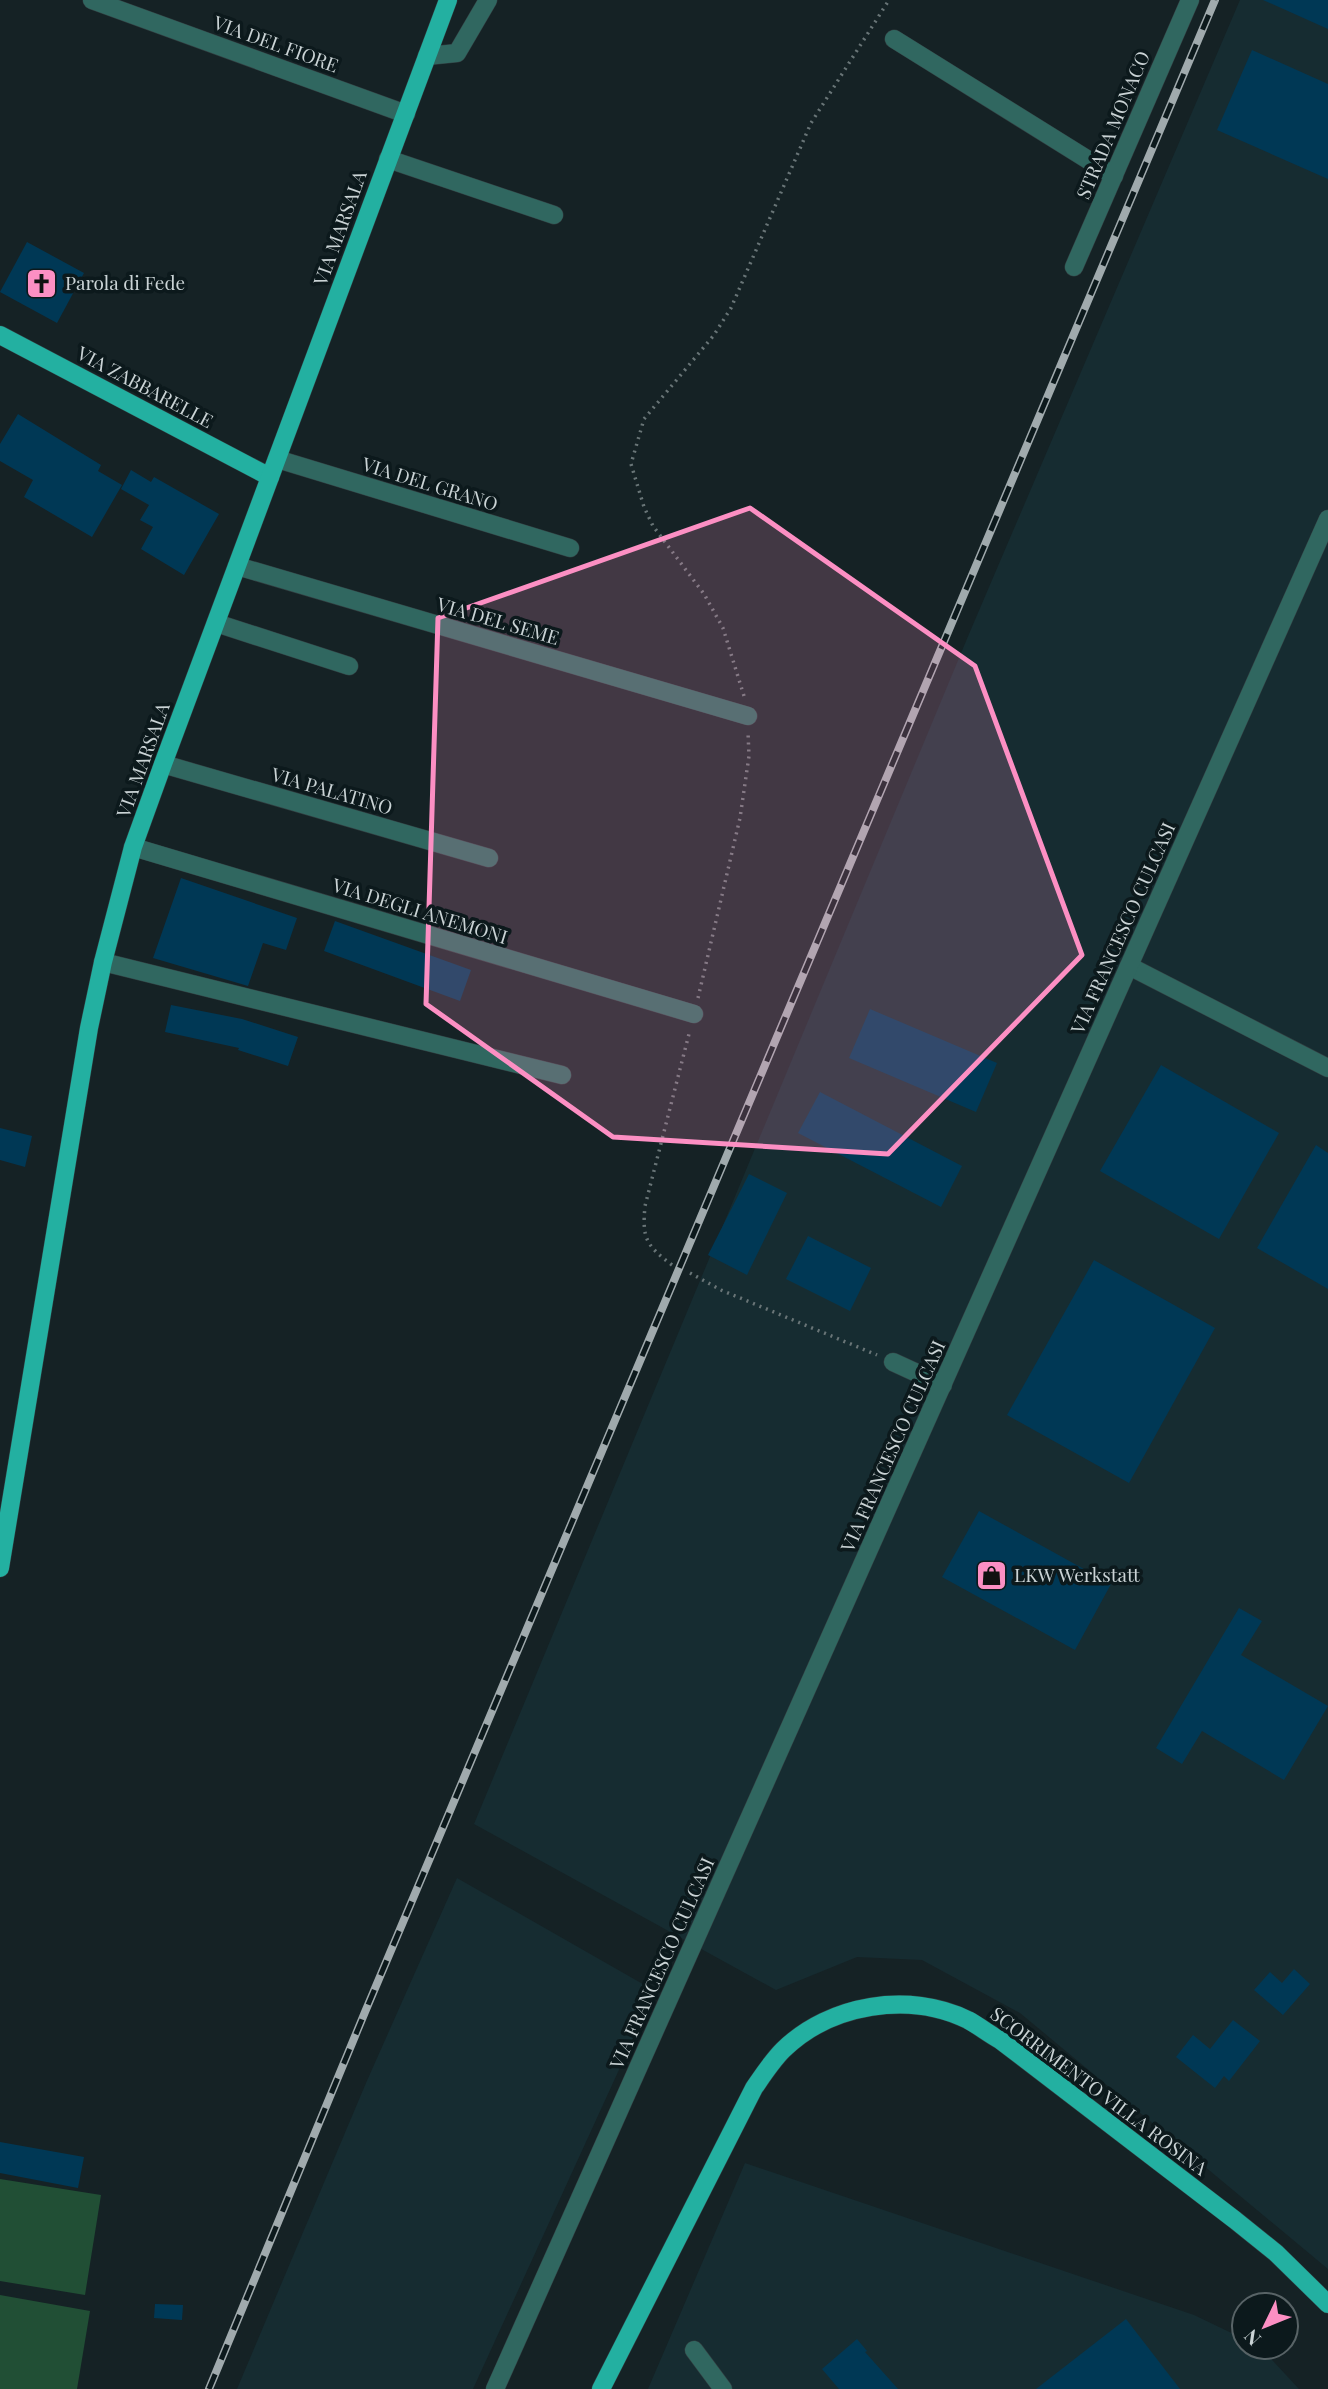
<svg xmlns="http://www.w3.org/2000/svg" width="1328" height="2389" font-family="'Playfair Display',serif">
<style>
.built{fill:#162c31}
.green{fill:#214f35}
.building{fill:#003855}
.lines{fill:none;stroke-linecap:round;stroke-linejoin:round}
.minor-casing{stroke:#323e41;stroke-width:19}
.major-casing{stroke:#323e41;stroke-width:19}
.path{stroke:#697577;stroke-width:3.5;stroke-dasharray:2 5;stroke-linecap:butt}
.minor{stroke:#306760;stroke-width:18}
.major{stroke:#23b0a1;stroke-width:18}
.rail-casing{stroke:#a0aaad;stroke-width:8}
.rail{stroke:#0c191c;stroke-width:5;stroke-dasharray:16;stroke-linecap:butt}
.marked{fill:#fc8fc3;fill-opacity:0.2;stroke:#fc8fc3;stroke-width:5;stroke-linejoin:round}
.labels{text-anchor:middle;stroke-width:7;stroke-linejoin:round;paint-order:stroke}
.street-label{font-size:19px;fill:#cad3d5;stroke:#0c191c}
.poi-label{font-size:19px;fill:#cad3d5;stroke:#0c191c;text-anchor:start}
</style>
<rect width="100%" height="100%" fill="#152225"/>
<g class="built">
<path d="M1240 0H1328V2269L1020 2013 922 1960 857 1957 776 1990 474 1824 969 634Z"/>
<path d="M457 1878 655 1991 473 2389H237L366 2083Z"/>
<path d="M745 2163 1194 2315 1244 2339V2347H1260L1299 2389H648Z"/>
</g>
<g class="green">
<path d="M0 2179 101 2195 85 2295 0 2281Z"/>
<path d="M0 2295 90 2311 77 2389H0Z"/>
</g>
<g class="building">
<path d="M1263 0H1328V29Z"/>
<path d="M1252 50 1328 84V179L1217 130Z"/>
<path d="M27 242 84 273 57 323 0 292Z"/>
<path d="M18 414 101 465 98 471 122 485 92 537 24 497 33 480 0 461V444Z"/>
<path d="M131 470 151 482 154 477 219 514 184 575 141 549 153 527 140 520 149 505 121 489Z"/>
<path d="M181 878 297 918 286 950 263 943 248 986 153 958Z"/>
<path d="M335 921 471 970 460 1001 324 951Z"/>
<path d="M171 1005 242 1019 298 1037 288 1066 238 1050 239 1048 165 1032Z"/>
<path d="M870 1009 997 1063 976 1112 849 1058Z"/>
<path d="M1161 1065 1279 1133 1219 1239 1100 1171Z"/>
<path d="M820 1092 962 1166 941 1207 798 1133Z"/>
<path d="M0 1128 32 1136 25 1167 0 1160Z"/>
<path d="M1316 1145 1328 1153V1289L1257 1248Z"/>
<path d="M749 1174 787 1193 747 1275 708 1255Z"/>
<path d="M808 1236 871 1268 850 1311 786 1279Z"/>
<path d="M1094 1260 1215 1328 1129 1483 1007 1415Z"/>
<path d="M979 1511 1111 1584 1075 1650 942 1577Z"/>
<path d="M1239 1608 1262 1621 1241 1655 1328 1706 1284 1780 1202 1731 1182 1764 1156 1748Z"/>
<path d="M1294 1969 1310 1984 1283 2015 1254 1990 1270 1972 1282 1983Z"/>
<path d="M1233 2020 1260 2041 1229 2081 1224 2076 1215 2088 1176 2057 1193 2035 1210 2049Z"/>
<path d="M0 2142 84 2157 78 2188 0 2173Z"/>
<path d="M155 2304 183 2305 182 2320 154 2318Z"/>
<path d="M1126 2319 1180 2389H1036Z"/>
<path d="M857 2339 867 2351 865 2352 898 2389H839L822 2369Z"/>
</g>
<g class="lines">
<defs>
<g id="minor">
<path d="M92 0 406 114"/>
<path d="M894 39 1114 176"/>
<path d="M427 56 457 53 488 0"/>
<path d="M388 159 554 215"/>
<path d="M1074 267 1190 0"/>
<path d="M277 459 570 548"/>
<path d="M237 566 748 716"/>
<path d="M216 623 349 666"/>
<path d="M163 764 489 858"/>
<path d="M133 847 694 1014"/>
<path d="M103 962 562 1075"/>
<path d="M1129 966 1328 1068"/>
<path d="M893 1362 943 1385"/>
<path d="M694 2350 723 2389"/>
<path d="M495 2389 1328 519"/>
</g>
<g id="major">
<path d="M0 335 270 477"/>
<path d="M0 1568 89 1028 103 962 133 847 163 764 448 0"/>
<path d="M601 2389 754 2088C763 2075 772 2061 783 2050 830 2004 909 1991 968 2020 979 2026 989 2034 1000 2040L1235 2220 1276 2253 1328 2304"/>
</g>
</defs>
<use href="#minor" class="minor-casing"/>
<use href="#major" class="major-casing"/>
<g class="path">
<path d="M744 696 723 628 704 594 653 526 644 507 631 464 644 419 714 335 731 308 811 123 889 0"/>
<path d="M698 998 740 818 749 756 748 732"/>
<path d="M672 1265C646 1245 642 1239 645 1206L690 1030"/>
<path d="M690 1273 721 1290 877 1355"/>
</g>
<use href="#minor" class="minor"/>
<use href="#major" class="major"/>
<defs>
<path id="rail" d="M209 2389 365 2012 1215 0"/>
</defs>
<use href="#rail" class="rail-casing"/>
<use href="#rail" class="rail"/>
</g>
<path class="marked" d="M750 508 975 666 1082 955 888 1154 613 1137 426 1004 438 618Z"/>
<defs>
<symbol id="church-square" viewBox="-11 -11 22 22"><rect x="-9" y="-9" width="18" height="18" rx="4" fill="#fc8fc3" stroke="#0c191c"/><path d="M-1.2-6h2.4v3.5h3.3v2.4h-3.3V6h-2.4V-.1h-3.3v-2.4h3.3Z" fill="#111"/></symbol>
<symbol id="shop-square" viewBox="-11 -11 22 22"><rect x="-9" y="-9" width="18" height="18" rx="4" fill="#fc8fc3" stroke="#0c191c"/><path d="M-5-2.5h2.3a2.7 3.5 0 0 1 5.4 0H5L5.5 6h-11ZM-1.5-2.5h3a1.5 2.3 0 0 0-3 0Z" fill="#111"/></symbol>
</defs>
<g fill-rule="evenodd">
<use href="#church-square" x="24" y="266" width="35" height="35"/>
<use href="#shop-square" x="974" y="1558" width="35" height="35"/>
</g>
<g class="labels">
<g class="street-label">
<text transform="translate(276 44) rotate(20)" y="7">VIA DEL FIORE</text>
<text transform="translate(1113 125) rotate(-67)" y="7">STRADA MONACO</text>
<text transform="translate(340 228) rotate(-70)" y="7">VIA MARSALA</text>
<text transform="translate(145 387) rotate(28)" y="7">VIA ZABBARELLE</text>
<text transform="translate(430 484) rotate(17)" y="7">VIA DEL GRANO</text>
<text transform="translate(498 621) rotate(16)" y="7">VIA DEL SEME</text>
<text transform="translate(143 760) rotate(-70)" y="7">VIA MARSALA</text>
<text transform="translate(332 791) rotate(16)" y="7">VIA PALATINO</text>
<text transform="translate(420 911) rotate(17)" y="7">VIA DEGLI ANEMONI</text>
<text transform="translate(1123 928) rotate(-66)" y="7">VIA FRANCESCO CULCASI</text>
<text transform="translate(893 1446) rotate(-66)" y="7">VIA FRANCESCO CULCASI</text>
<text transform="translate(662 1963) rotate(-66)" y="7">VIA FRANCESCO CULCASI</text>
<text transform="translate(1099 2091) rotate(37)" y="7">SCORRIMENTO VILLA ROSINA</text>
</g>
<g class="poi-label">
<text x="65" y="290">Parola di Fede</text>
<text x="1014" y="1582">LKW Werkstatt</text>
</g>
</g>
<g transform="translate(1265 2326) rotate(227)"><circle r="33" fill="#0c191c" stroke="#586366" stroke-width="2"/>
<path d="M0-5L12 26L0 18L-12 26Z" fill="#fc8fc3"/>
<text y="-10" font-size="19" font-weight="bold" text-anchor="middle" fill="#cad3d5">N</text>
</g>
</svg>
